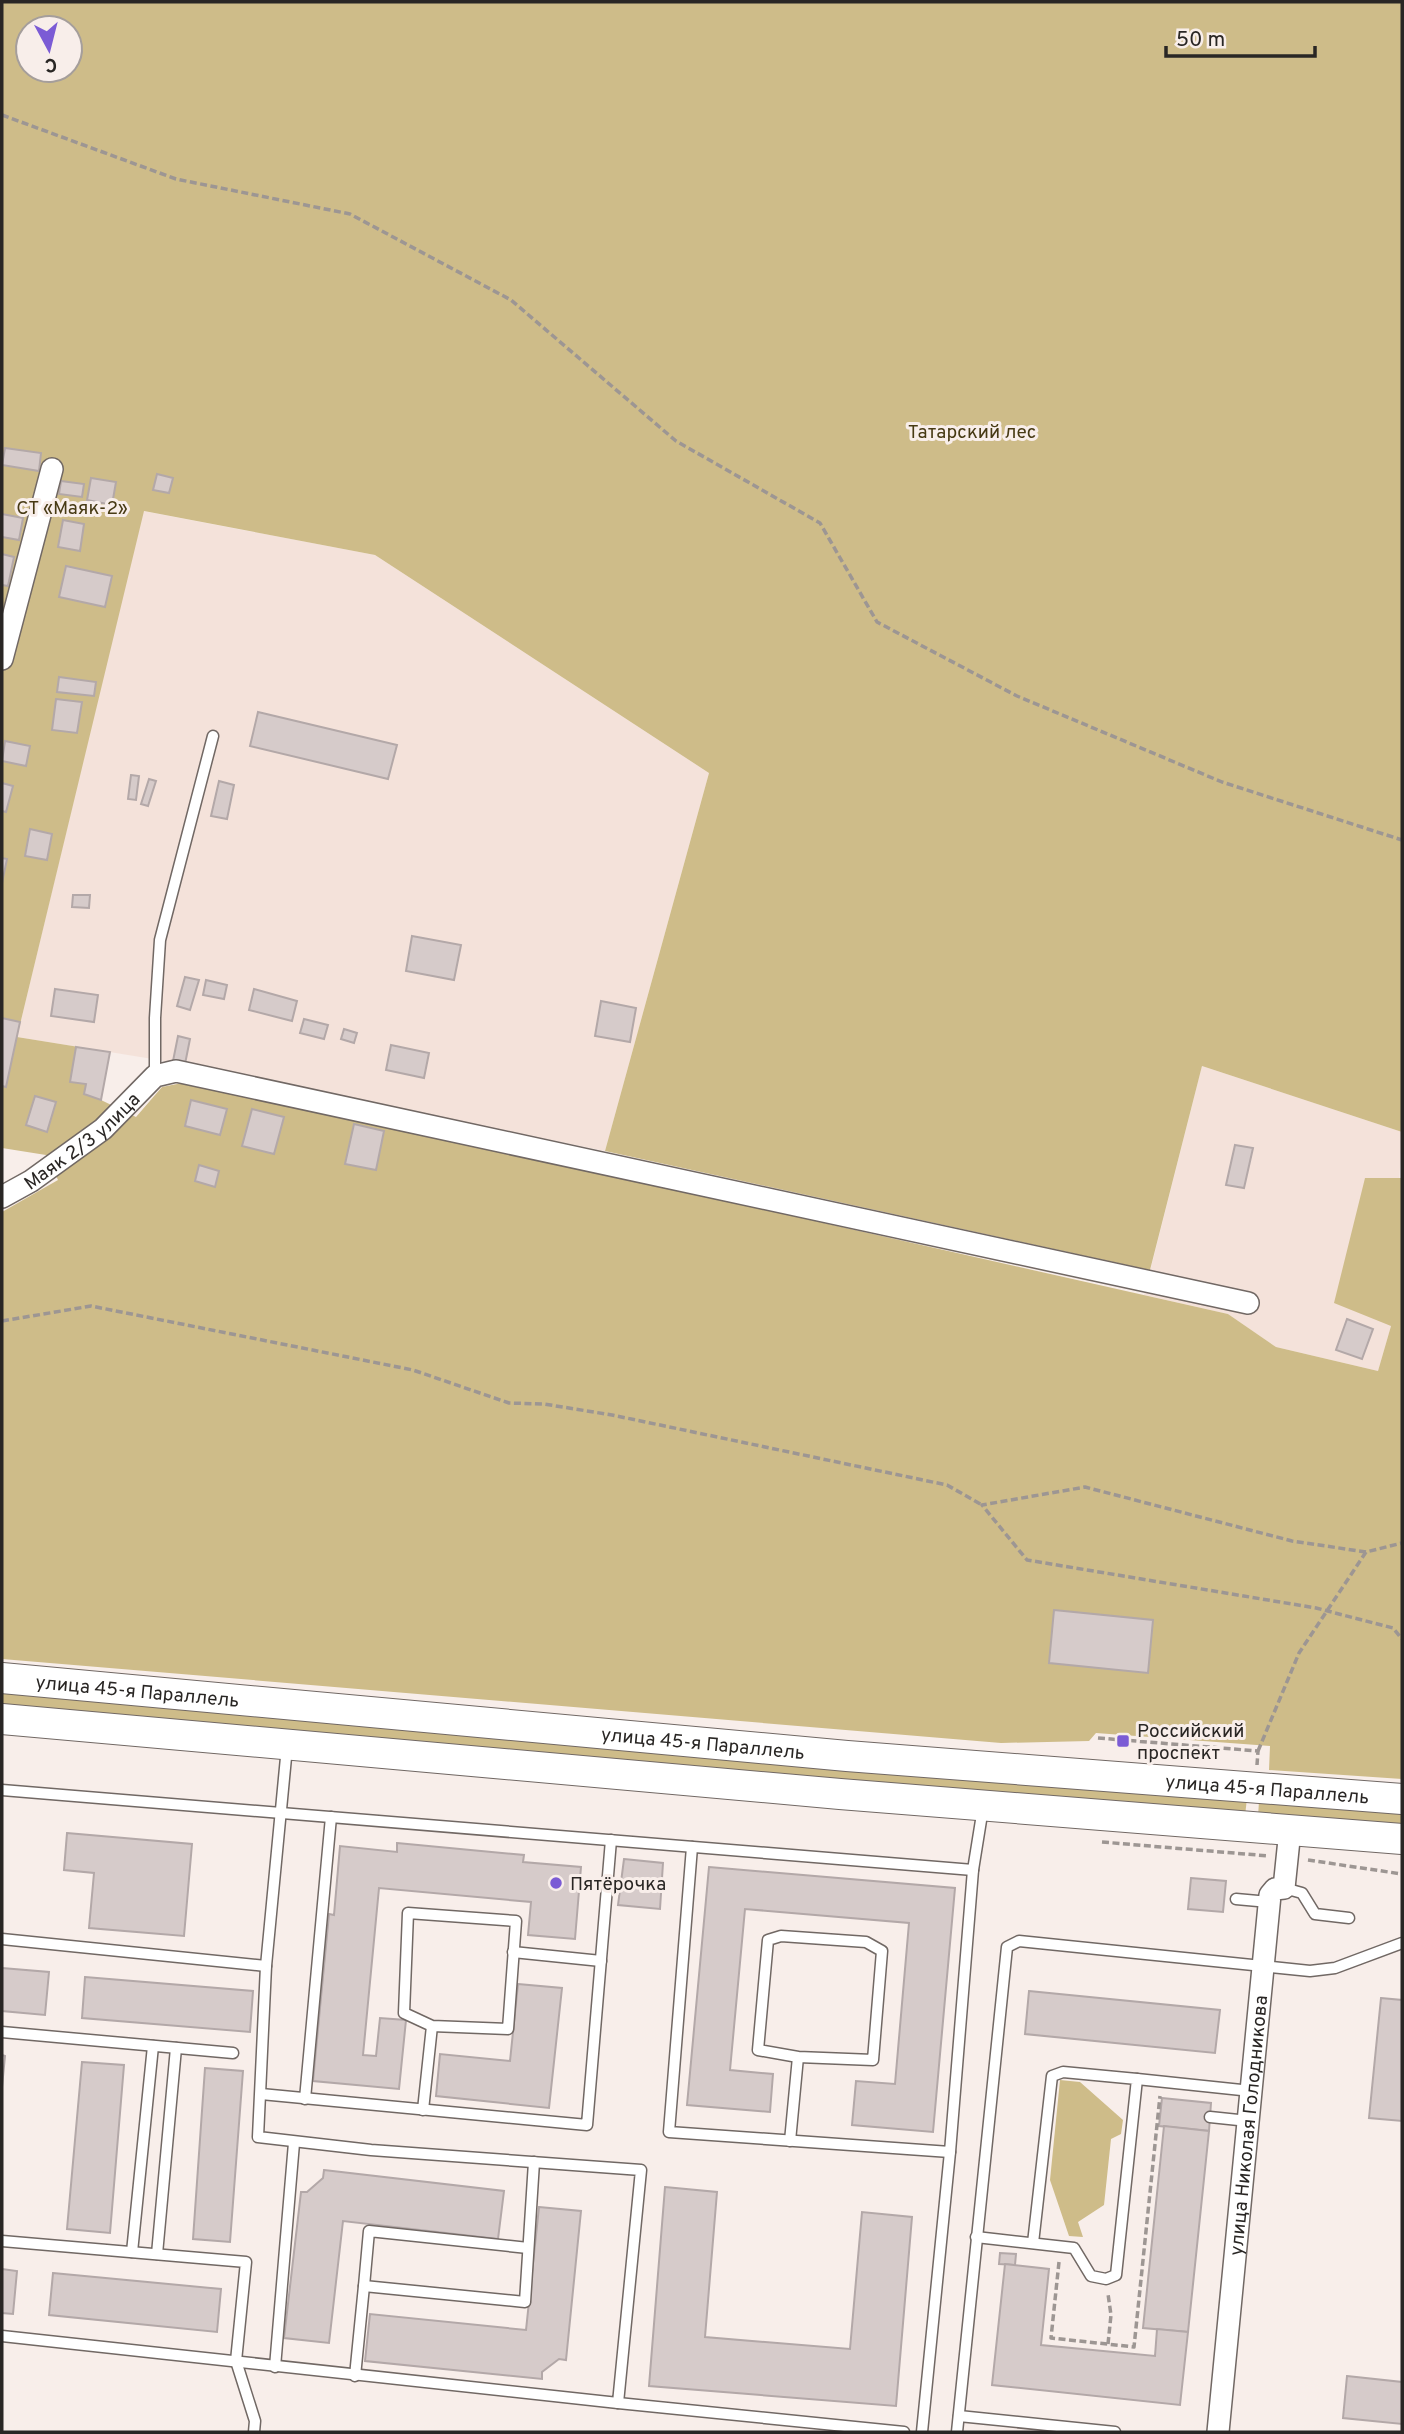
<svg xmlns="http://www.w3.org/2000/svg" width="1404" height="2434" font-family="Overpass,sans-serif">
<style>
.built{fill:#f4e2da}
.green{fill:#cebc89;fill-rule:evenodd}
.building{fill:#d6cbca;stroke:#b3a8a8;stroke-width:2}
.lines{fill:none;stroke-linecap:round;stroke-linejoin:round}
.service-casing{stroke:#716864;stroke-width:13}
.minor-casing{stroke:#716864;stroke-width:24}
.secondary-casing{stroke:#716864;stroke-width:32}
.path{stroke:#9d9693;stroke-width:3.5;stroke-dasharray:7 3.5;stroke-linecap:butt}
.service{stroke:#fff;stroke-width:10}
.minor{stroke:#fff;stroke-width:21}
.secondary{stroke:#fff;stroke-width:30}
.poi-dot{fill:#7b5bd5;stroke:#f8eeea;stroke-width:2.5}
.labels{text-anchor:middle;stroke-width:6;stroke-linejoin:round;paint-order:stroke}
.park-label{font-size:19px;fill:#473a14;stroke:#f8eeea}
.street-label{font-size:19px;fill:#292624;stroke:#f8eeea}
.poi-label{font-size:19px;fill:#292624;stroke:#f8eeea;text-anchor:start}
</style>
<rect width="100%" height="100%" fill="#f8eeea"/>
<g class="built">
<path d="M143 511 375 555 709 773 605 1151 165 1061 17 1037Z"/>
<path d="M1202 1066 1402 1132 1391 1326 1378 1371 1276 1347 1228 1314 1144 1295Z"/>
</g>
<g class="green">
<path d="M2 2H1402V1132L1202 1066 1150 1270 605 1151 709 773 375 555 144 511 17 1037 110 1052 101 1100 136 1117 162 1087 182 1083 255 1095 1228 1314 1276 1347 1378 1371 1391 1326 1334 1303 1365 1178H1401L1402 1173V1779L1269 1770 1270 1746 1096 1733 1089 1741 1001 1743 2 1659V1212L58 1180 46 1155 2 1148ZM28 28H70V70H28Z"/>
<path d="M2 1689 1247 1798 1245 1816 2 1706Z"/>
<path d="M1259 1800 1402 1812V1830L1258 1818Z"/>
<path d="M1060 2080 1080 2082 1123 2120 1121 2134 1111 2139 1104 2205 1078 2222 1083 2237 1069 2236 1050 2180Z"/>
</g>
<g class="building">
<path d="M5 448 41 453 39 471 2 465Z"/>
<path d="M157 474 173 478 169 493 153 490Z"/>
<path d="M91 478 116 482 112 505 87 500Z"/>
<path d="M61 481 84 484 82 497 59 494Z"/>
<path d="M2 514 23 518 19 540 2 537Z"/>
<path d="M63 520 84 524 80 551 58 547Z"/>
<path d="M2 554 14 557 8 586 2 585Z"/>
<path d="M66 566 112 576 105 607 59 597Z"/>
<path d="M59 677 96 682 94 696 57 692Z"/>
<path d="M56 699 82 702 77 733 52 730Z"/>
<path d="M258 712 397 745 388 779 250 746Z"/>
<path d="M5 741 30 746 26 766 2 761Z"/>
<path d="M131 775 139 776 136 800 128 799Z"/>
<path d="M149 779 156 781 148 806 141 804Z"/>
<path d="M219 781 234 785 227 819 211 816Z"/>
<path d="M2 783 13 786 6 812 2 811Z"/>
<path d="M30 829 52 834 47 860 25 856Z"/>
<path d="M2 858 7 859 2 883Z"/>
<path d="M73 895H90L89 908 72 907Z"/>
<path d="M412 936 461 945 454 980 406 971Z"/>
<path d="M185 977 199 980 190 1010 177 1006Z"/>
<path d="M206 980 227 985 224 999 203 995Z"/>
<path d="M55 989 98 995 94 1022 51 1016Z"/>
<path d="M254 989 297 1001 292 1021 249 1010Z"/>
<path d="M601 1001 636 1008 630 1042 595 1036Z"/>
<path d="M2 1018 20 1022 6 1087 2 1086Z"/>
<path d="M304 1019 328 1025 324 1039 300 1033Z"/>
<path d="M344 1029 357 1033 354 1043 341 1039Z"/>
<path d="M178 1036 190 1039 185 1064 173 1061Z"/>
<path d="M391 1045 429 1053 424 1078 386 1070Z"/>
<path d="M76 1047 110 1052 101 1100 84 1094 86 1084 70 1082Z"/>
<path d="M35 1096 56 1102 47 1132 26 1125Z"/>
<path d="M191 1100 227 1109 220 1135 185 1126Z"/>
<path d="M252 1109 284 1117 274 1154 242 1146Z"/>
<path d="M354 1124 384 1131 376 1170 345 1164Z"/>
<path d="M1235 1145 1253 1148 1244 1188 1226 1185Z"/>
<path d="M199 1165 219 1171 215 1187 195 1181Z"/>
<path d="M1347 1319 1373 1329 1362 1359 1336 1350Z"/>
<path d="M1054 1610 1153 1620 1148 1673 1049 1663Z"/>
<path d="M67 1833 192 1844 184 1936 89 1928 94 1873 64 1870Z"/>
<path d="M397 1843 524 1855 523 1862 581 1867 575 1939 528 1935 531 1902 379 1888 363 2055 376 2056 380 2018 406 2020 399 2089 313 2081 329 1914 334 1915 340 1846 397 1852Z"/>
<path d="M624 1859 663 1863 660 1909 618 1905Z"/>
<path d="M709 1867 955 1888 933 2132 852 2125 856 2081 895 2084 909 1923 745 1909 730 2070 773 2074 770 2112 687 2105Z"/>
<path d="M1191 1878 1226 1881 1223 1912 1188 1909Z"/>
<path d="M2 1968 49 1972 45 2015 2 2011Z"/>
<path d="M85 1977 253 1991 250 2032 82 2018Z"/>
<path d="M518 1984 562 1988 549 2108 436 2096 440 2054 510 2061Z"/>
<path d="M1029 1991 1220 2010 1215 2053 1025 2034Z"/>
<path d="M1381 1998 1402 2000V2121L1369 2118Z"/>
<path d="M2 2055 5 2056 2 2087Z"/>
<path d="M82 2062 124 2065 110 2233 67 2229Z"/>
<path d="M205 2068 243 2071 230 2242 193 2239Z"/>
<path d="M1162 2098 1211 2103 1209 2131 1159 2126Z"/>
<path d="M1164 2126 1209 2131 1188 2332 1143 2328Z"/>
<path d="M324 2170 504 2191 498 2239 343 2221 329 2343 284 2338 301 2192H307L323 2178Z"/>
<path d="M665 2187 717 2192 705 2337 850 2349 862 2212 912 2217 896 2406 649 2386Z"/>
<path d="M539 2207 581 2211 566 2360 559 2359 542 2372V2379L365 2361 370 2314 526 2330Z"/>
<path d="M1000 2253 1016 2254 1015 2265 999 2264Z"/>
<path d="M1005 2264 1049 2269 1041 2345 1155 2356 1157 2329 1188 2332 1180 2405 992 2385Z"/>
<path d="M2 2269 17 2271 13 2314 2 2313Z"/>
<path d="M53 2273 221 2289 217 2332 49 2315Z"/>
<path d="M1347 2376 1402 2382V2424L1343 2418Z"/>
</g>
<g class="lines">
<defs>
<g id="service">
<path d="M155 1076V1018L160 940 213 736"/>
<path d="M2 1790 973 1870 983 1808"/>
<path d="M692 1847 669 2132 950 2152 973 1870"/>
<path d="M1284 1888 1302 1893 1315 1914 1349 1918"/>
<path d="M1236 1899 1269 1902"/>
<path d="M2 1939 266 1966"/>
<path d="M513 1952 601 1961"/>
<path d="M2 2032 233 2053"/>
<path d="M1137 2079 1251 2091"/>
<path d="M261 2094 587 2125 611 1840"/>
<path d="M305 2099 331 1817"/>
<path d="M423 2110 432 2026 508 2029 516 1921 408 1913 404 2013 432 2026"/>
<path d="M1210 2117 1248 2121"/>
<path d="M790 2141 798 2057 758 2050 768 1940 781 1936 866 1942 882 1951 873 2060 798 2057"/>
<path d="M976 2237 1074 2248 1091 2276 1106 2279 1116 2275 1137 2079 1063 2072 1052 2076 1033 2243"/>
<path d="M2 2241 246 2262 236 2361 255 2421 254 2432"/>
<path d="M132 2252 153 2046"/>
<path d="M157 2254 176 2048"/>
<path d="M364 2286 369 2231 528 2248"/>
<path d="M2 2336 618 2403 641 2170 371 2150 258 2137 266 1966 287 1747"/>
<path d="M275 2367 294 2143"/>
<path d="M355 2376 364 2286 525 2302 534 2162"/>
<path d="M618 2403 904 2432"/>
<path d="M959 2416 1115 2432"/>
<path d="M922 2432 950 2152"/>
<path d="M957 2432 1007 1947 1019 1941 1310 1971 1335 1968 1402 1943"/>
</g>
<g id="minor">
<path d="M2 659 52 469"/>
<path id="s1" d="M2 1197 31 1181 103 1129 155 1076 176 1071 1248 1303"/>
<path id="s2" d="M1218 2432 1270 1895 1275 1889 1284 1888 1290 1830"/>
</g>
<g id="secondary">
<path id="s3" d="M2 1678 847 1756 1402 1799"/>
<path d="M2 1719 840 1794 1402 1839"/>
</g>
</defs>
<use href="#service" class="service-casing"/>
<use href="#minor" class="minor-casing"/>
<use href="#secondary" class="secondary-casing"/>
<g class="path">
<path d="M2 115 176 179 350 214 511 300 676 441 820 523 877 622 1017 696 1222 782 1402 840"/>
<path d="M2 1321 91 1306 413 1370 509 1403 544 1404 612 1415 947 1485 982 1505"/>
<path d="M1366 1552 1292 1541 1085 1487 982 1505 1027 1560 1316 1608 1393 1628 1402 1639"/>
<path d="M1098 1738 1258 1751 1257 1765"/>
<path d="M1258 1751 1299 1653 1366 1552 1402 1543"/>
<path d="M1102 1842 1269 1856"/>
<path d="M1308 1860 1402 1874"/>
<path d="M1059 2262 1051 2338 1134 2347 1160 2096"/>
<path d="M1108 2344 1111 2315 1108 2294"/>
</g>
<use href="#service" class="service"/>
<use href="#minor" class="minor"/>
<use href="#secondary" class="secondary"/>
</g>
<g class="poi-dot">
<rect x="1116" y="1734" width="14" height="14" rx="3.5"/>
<circle cx="556" cy="1883" r="7"/>
</g>
<g class="labels">
<g class="park-label">
<text x="972" y="438">Татарский лес</text>
<text x="72" y="514">СТ «Маяк-2»</text>
</g>
<g class="street-label">
<text dy="7" stroke="none"><textPath href="#s1" startOffset="98">Маяк 2/3 улица</textPath></text>
<text dy="7" stroke="none"><textPath href="#s3" startOffset="136">улица 45-я Параллель</textPath></text>
<text dy="7" stroke="none"><textPath href="#s3" startOffset="704">улица 45-я Параллель</textPath></text>
<text dy="7" stroke="none"><textPath href="#s3" startOffset="1270">улица 45-я Параллель</textPath></text>
<text dy="7" stroke="none"><textPath href="#s2" startOffset="308">улица Николая Голодникова</textPath></text>
</g>
<g class="poi-label">
<text x="1137" y="1737">Российский<tspan x="1137" dy="22">проспект</tspan></text>
<text x="570" y="1890">Пятёрочка</text>
</g>
</g>
<rect width="1404" height="2434" fill="none" stroke="#292624" stroke-width="7"/>
<g transform="translate(49 49) rotate(173)"><circle r="33" fill="#f8eeea" stroke="#a59e9b" stroke-width="2"/>
<path d="M0-5L12 26L0 18L-12 26Z" fill="#7b5bd5"/>
<text y="-10" font-size="19" font-weight="bold" text-anchor="middle" fill="#292624">С</text>
</g>
<path d="M1166 46v10h149v-10" fill="none" stroke="#292624" stroke-width="3.5"/>
<text x="1176" y="46" font-size="21" fill="#292624" stroke="#f8eeea" stroke-width="5" paint-order="stroke">50 m</text>
</svg>
